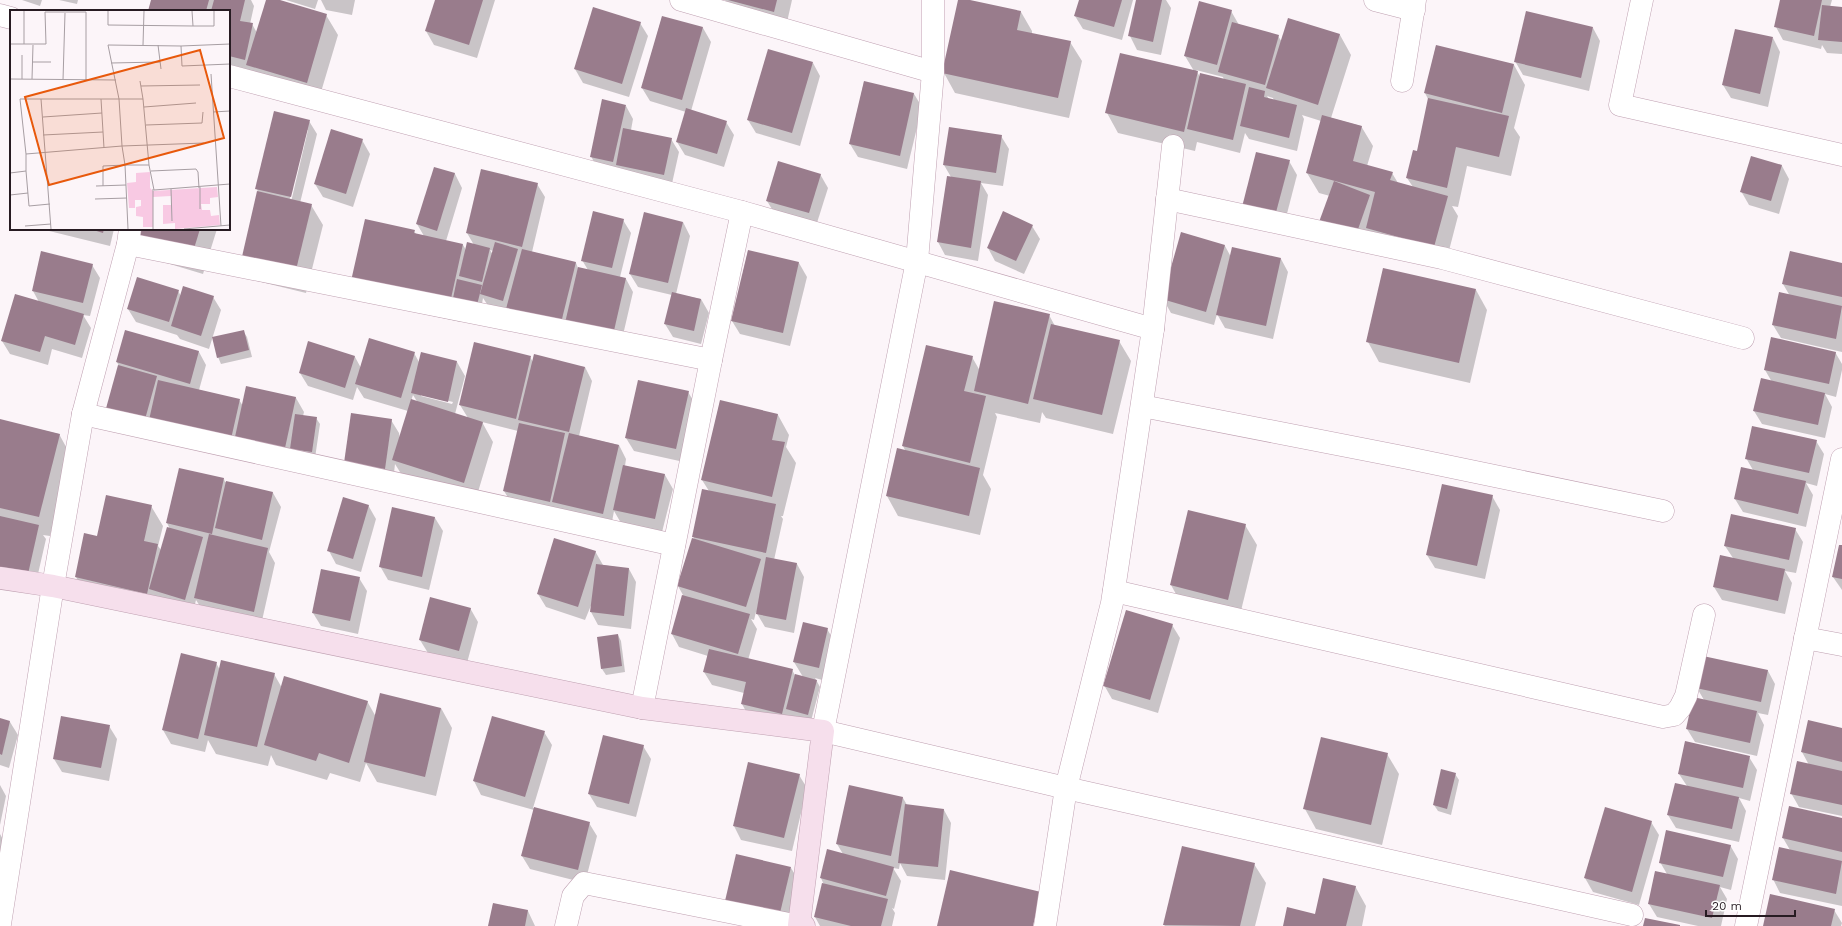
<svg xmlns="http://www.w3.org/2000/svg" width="1842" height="926" font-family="'Work Sans',sans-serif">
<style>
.shadow{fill:#0003;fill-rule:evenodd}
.building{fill:#997c8c}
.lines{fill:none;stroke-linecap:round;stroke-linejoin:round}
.street-casing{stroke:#bfa0b1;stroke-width:23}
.secondary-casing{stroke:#bfa0b1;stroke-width:23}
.street{stroke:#fff;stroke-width:22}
.secondary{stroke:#f6dfec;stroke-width:22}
.inset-road{fill:none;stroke:#a79ea3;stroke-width:1}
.view{fill:#e8590c;fill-opacity:0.15;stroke:#e8590c;stroke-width:2}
.inset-edge{fill:none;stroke:#271b22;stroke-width:2}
</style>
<rect width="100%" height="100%" fill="#fcf5f9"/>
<g class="shadow">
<path d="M22 0H42L40 6Z"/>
<path d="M59 0H78L77 4Z"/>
<path d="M152 0H251L254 6 250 24H252L257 33 267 0H276L326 15 338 35 318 102 229 68V11H149Z"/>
<path d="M286 0H318L315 9Z"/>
<path d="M321 0H355L352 15 326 10Z"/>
<path d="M436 0H495L477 58 434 45 426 31Z"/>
<path d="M725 0H792L785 31 736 19Z"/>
<path d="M959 0 1021 12 1032 31V34L1070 42 1082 61 1069 118 955 93 944 73Z"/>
<path d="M1080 0H1133L1122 40 1083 29 1075 16Z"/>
<path d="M1137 0H1166L1171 8 1161 55 1137 50 1130 36Z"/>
<path d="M1781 0H1832L1830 7 1842 8V54L1827 53 1822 45 1821 49 1783 40 1776 27Z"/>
<path d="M1231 11 1239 25 1278 36 1282 42 1289 19 1340 35 1351 55 1331 118 1361 126 1373 146 1367 166 1392 173 1398 183 1413 187 1407 178 1417 153 1429 101 1425 93 1436 46 1514 65 1525 85 1514 128 1520 137 1511 176 1467 166 1458 207 1452 206 1458 216 1445 266 1364 248 1330 196 1319 193 1307 173 1321 121 1302 115 1304 119 1297 151 1249 139 1245 133 1240 153 1197 142 1195 151 1118 133 1107 113 1194 71 1185 56ZM1196 70 1223 77 1224 80 1200 77ZM1267 96 1273 98 1274 101 1269 99Z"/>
<path d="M662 17 703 28 711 42 691 111 726 122 734 135 724 167 685 155 677 142 686 112 650 101 642 88Z"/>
<path d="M640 23 648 36 629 97 583 83 575 69Z"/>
<path d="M1593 28 1600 41 1589 91 1523 75 1515 61Z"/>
<path d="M1773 38 1780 52 1768 107 1731 98 1723 85Z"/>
<path d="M813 63 820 76 800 146 756 133 748 120Z"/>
<path d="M864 82 914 94 922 107 907 169 858 157 850 144Z"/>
<path d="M626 106 633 119 631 130 671 139 679 152 671 188 598 170 591 156Z"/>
<path d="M309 121 317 134 300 203 311 205 323 225 306 293 253 280 242 261 258 192 257 189ZM306 130H308L291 202H289Z"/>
<path d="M1001 136 1009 149 1003 186 981 183 988 195 978 261 945 255 938 242 951 177 944 165Z"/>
<path d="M362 140 370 154 353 207 323 197 315 184Z"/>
<path d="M1752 157 1782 166 1789 179 1779 214 1749 205 1741 191Z"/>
<path d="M1289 161 1297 175 1283 229 1250 220Z"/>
<path d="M435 168 455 174 462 188 446 241 463 245 466 250 474 245 467 233 537 184 545 197 532 252 576 263 578 268 588 270 582 260 623 220 631 233 620 277 626 279 633 292 620 348 489 307 483 298 480 315 463 311 461 322 363 301 414 231 416 234 424 236 417 224ZM490 250 494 251 493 255Z"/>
<path d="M820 174 828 188 816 226 775 214 767 201Z"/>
<path d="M683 222 690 236 676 294 701 299 709 313 701 344 673 337 665 324 672 295 638 287 630 274Z"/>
<path d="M1032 226 1040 239 1024 274 995 261 988 248Z"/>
<path d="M41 229H114L110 246Z"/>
<path d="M141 229H217L203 274 150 258Z"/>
<path d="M1182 234 1225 246 1231 257 1281 259 1288 272 1273 339 1225 328 1217 314 1214 325 1171 313 1163 299Z"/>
<path d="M748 251 799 263 807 277 790 346 740 334 732 321Z"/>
<path d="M1842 264V352L1781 338 1773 325 1790 296 1783 284Z"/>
<path d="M92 265 100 278 90 316 83 315 91 328 82 358 52 349 48 365 10 354 2 341 39 302 33 291Z"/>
<path d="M1476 290 1487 310 1470 383 1379 362 1368 342Z"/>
<path d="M178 291 181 296 213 297 221 310 209 349 180 339 177 335 136 322 128 309Z"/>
<path d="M1049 315 1055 326 1119 341 1131 361 1113 434 1046 418 1042 412 1040 423 995 413 997 417 983 475 991 489 980 535 898 516 887 496 906 452 903 446 972 357 980 371Z"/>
<path d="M243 331 247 337 252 357 221 364 218 357Z"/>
<path d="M309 343 355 357 361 368 414 353 419 362 421 354 457 362 465 376 455 414 468 418 460 405 530 357 533 362 585 367 592 381 579 436 619 445 626 459 625 466 665 475 673 489 662 532 621 523 614 511 611 527 512 504 504 491 518 431 482 422 493 442 475 502 405 480 395 464 393 482 353 476 391 420 399 433 400 440 408 411 364 398 357 387 353 400 308 386 300 373ZM421 394 453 402 452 404 421 396ZM413 395 418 403 411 401Z"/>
<path d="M199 352 206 365 199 390 239 400 243 406 247 387 296 398 304 412 303 416 316 418 320 424 315 458 151 436 117 362Z"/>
<path d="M1835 352 1842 364V370L1836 397 1825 394 1832 407 1825 438 1762 424 1754 411 1772 382 1765 370Z"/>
<path d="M688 392 696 405 684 462 634 451 626 438Z"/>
<path d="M720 402 778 415 789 435 786 447 796 463 783 516H781L783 519 774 560 797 564 804 577 794 633 765 627 756 612 754 620 751 619 757 629 748 660 792 670 795 675 803 677 794 662 827 629 835 642 826 681 815 678 820 687 811 721 749 717 742 704 744 693 712 685 704 672 708 656 679 647 672 634 683 595 678 586 709 491 702 480Z"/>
<path d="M0 420 59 434 70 454 50 536 43 535 46 539 35 587 0 579Z"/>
<path d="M1816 441 1824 454 1817 486 1806 483 1813 495 1806 527 1743 512 1735 499 1753 470 1746 458Z"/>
<path d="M224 479 225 482 273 493 281 507 269 552 275 563 261 625 203 611 196 600 193 612 87 597 76 577 98 537 151 506 163 526 158 546 161 550 170 529 167 523Z"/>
<path d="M1492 496 1500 510 1485 579 1435 568 1427 555Z"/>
<path d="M368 505 376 519 361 572 336 564 329 551Z"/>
<path d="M393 509 435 518 443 531 429 590 388 580 380 566Z"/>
<path d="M1189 511 1245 525 1257 545 1239 619 1182 605 1171 585Z"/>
<path d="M1795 529 1803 542 1796 573 1785 571 1792 583 1785 614 1722 600 1714 587 1733 558 1725 546Z"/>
<path d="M1842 546V590L1833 577Z"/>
<path d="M595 551 603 565 629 569 636 582 631 629 598 625 591 612 592 603 585 620 546 607 538 594Z"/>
<path d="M359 578 367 591 358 634 321 626 313 613Z"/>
<path d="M470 608 478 622 467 663 428 653 420 640Z"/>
<path d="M1172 625 1180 638 1158 713 1112 699 1104 685Z"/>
<path d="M618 635 621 641 625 672 606 675 602 669Z"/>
<path d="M216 663 220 670 274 674 282 688 367 701 376 717 441 708 452 728 436 796 377 782 366 763 360 782 330 773 327 780 276 765 271 755 268 766 216 754 208 740 205 752 171 744 163 730Z"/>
<path d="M1768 671 1775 684 1768 715 1758 713 1764 725 1757 756 1695 742 1687 729 1704 700 1697 688Z"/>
<path d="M0 719 10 722 18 735 9 768 0 765Z"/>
<path d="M1809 721 1842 729V816L1799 807 1791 793 1809 765 1802 752Z"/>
<path d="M109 726 117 739 109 781 62 772 54 759Z"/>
<path d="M544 732 552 745 533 808 589 823 597 836 585 883 530 869 522 856 534 810 481 795 474 781Z"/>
<path d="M643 746 651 759 636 817 597 807 589 794Z"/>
<path d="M1387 754 1399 774 1382 845 1316 829 1305 809Z"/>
<path d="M1749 757 1757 770 1750 801 1739 798 1746 811 1739 842 1676 828 1668 815 1687 786 1679 774Z"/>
<path d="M749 763 799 775 807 788 792 851 741 840 734 826Z"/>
<path d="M1455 774 1459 780 1451 815 1438 811 1434 805Z"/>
<path d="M0 785 6 796 0 825Z"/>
<path d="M849 787 903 798 907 805 944 810 951 823 945 880 907 876 900 863 899 869 893 868 901 881 894 909 892 908 895 913 892 926H820L815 917 824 885 821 878 828 851 843 854 837 844Z"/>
<path d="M1842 819V906L1780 893 1773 879 1790 850 1783 838Z"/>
<path d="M1651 822 1659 835 1639 905 1593 892 1585 878Z"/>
<path d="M0 834 5 843 0 862Z"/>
<path d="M1730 845 1738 859 1731 890 1720 887 1727 899 1721 926H1698L1657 917 1649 904 1667 874 1660 862Z"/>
<path d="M1254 864 1266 883 1255 926H1165L1164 925Z"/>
<path d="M791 868 799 881 788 926 734 914Z"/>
<path d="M1355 886 1366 906 1362 926H1284L1316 915Z"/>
<path d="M493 904 528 911 535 926H489Z"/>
<path d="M1834 910 1842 923 1841 926H1764Z"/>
</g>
<g class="building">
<path d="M151 0H209L206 11H148Z"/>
<path d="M214 0H245L240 21 253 23 245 60 229 56V11H211Z"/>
<path d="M266 0H280L327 14 307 83 246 65Z"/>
<path d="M435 0H483L469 45 425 31Z"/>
<path d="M728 0H777L774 12Z"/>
<path d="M958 0H970L1021 11 1017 30 1071 41 1058 98 942 73Z"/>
<path d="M1079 0H1122L1114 27 1074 16Z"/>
<path d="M1136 0H1162L1153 42 1128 36Z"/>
<path d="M1780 0H1822L1814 36 1774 27Z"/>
<path d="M1199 1 1232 10 1217 65 1184 56Z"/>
<path d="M1822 5 1842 7V42L1818 40Z"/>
<path d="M593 7 641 22 622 84 574 69Z"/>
<path d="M1526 11 1593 27 1581 78 1514 62Z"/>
<path d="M662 16 703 27 682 100 641 88Z"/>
<path d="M1288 18 1340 34 1318 105 1266 88Z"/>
<path d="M1232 22 1279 35 1265 85 1218 72Z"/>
<path d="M1735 29 1773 37 1760 94 1722 85Z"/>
<path d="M1436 45 1514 64 1502 113 1424 93Z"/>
<path d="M768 49 813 62 792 133 747 120Z"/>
<path d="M1120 53 1198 71 1184 132 1105 113Z"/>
<path d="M1200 73 1246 84 1233 140 1187 129Z"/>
<path d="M864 81 914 93 900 156 849 144Z"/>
<path d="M1249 87 1265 91 1264 97 1297 105 1289 138 1240 126Z"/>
<path d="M1428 98 1509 116 1499 157 1456 147 1447 188 1406 178 1413 150 1417 151Z"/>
<path d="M602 99 626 105 613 162 590 157Z"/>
<path d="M686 108 727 121 717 154 676 142Z"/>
<path d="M274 111 310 120 291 197 255 189Z"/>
<path d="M1322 115 1362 126 1353 161 1393 172 1390 180 1448 196 1434 247 1366 228 1375 192 1306 173Z"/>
<path d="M949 127 1002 135 996 173 943 165Z"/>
<path d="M623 128 672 138 664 175 616 165Z"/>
<path d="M331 129 363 139 346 194 314 184Z"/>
<path d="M1256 152 1290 160 1275 216 1242 207Z"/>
<path d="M1751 156 1782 165 1771 201 1740 192Z"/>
<path d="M778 161 821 174 809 213 766 201Z"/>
<path d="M434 167 455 173 437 231 416 224Z"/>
<path d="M481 169 538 183 522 247 466 233Z"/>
<path d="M947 176 981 181 971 248 937 242Z"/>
<path d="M1334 181 1370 195 1356 235 1319 222Z"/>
<path d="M257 191 312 204 295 274 241 261Z"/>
<path d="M593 211 624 219 612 268 581 261Z"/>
<path d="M1003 211 1033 225 1016 261 987 248Z"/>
<path d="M644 212 683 222 668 283 629 274Z"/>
<path d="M365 219 415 230 414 233 463 244 450 303 351 281Z"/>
<path d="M90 229H104L103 233Z"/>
<path d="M140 229H200L192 255 137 238Z"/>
<path d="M1181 232 1225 245 1206 312 1162 299Z"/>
<path d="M467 242 490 248 482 282 459 276Z"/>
<path d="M495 242 518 249 503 301 480 294Z"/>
<path d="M1232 247 1281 258 1266 326 1216 315Z"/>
<path d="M522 249 576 262 561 323 506 309Z"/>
<path d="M748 250 799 262 783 333 731 321Z"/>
<path d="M41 251 93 264 83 303 32 291Z"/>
<path d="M1790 251 1842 263V297L1782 284Z"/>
<path d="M578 267 626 278 613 335 565 323Z"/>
<path d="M1383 268 1476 289 1459 363 1366 342Z"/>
<path d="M137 277 179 290 169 322 127 309Z"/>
<path d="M457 279 482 285 476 309 452 303Z"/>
<path d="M183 286 214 296 201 336 171 326Z"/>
<path d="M672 292 701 299 694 331 664 324Z"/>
<path d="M1779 292 1842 306 1836 339 1772 325Z"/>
<path d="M15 294 84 314 75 345 45 336 40 352 1 341Z"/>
<path d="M994 301 1050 314 1028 404 974 391Z"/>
<path d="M1051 324 1120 340 1102 415 1033 399Z"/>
<path d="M125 330 199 351 190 384 116 362Z"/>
<path d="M244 330 249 350 217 358 212 337Z"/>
<path d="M1771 337 1836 352 1829 384 1764 370Z"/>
<path d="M369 338 415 352 401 398 355 384Z"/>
<path d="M308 341 355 356 345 388 299 373Z"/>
<path d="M474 342 531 356 516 419 459 405Z"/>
<path d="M926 345 973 356 964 391 986 396 970 463 902 446Z"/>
<path d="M421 352 457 361 448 402 411 393Z"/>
<path d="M534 354 585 367 569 432 518 420Z"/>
<path d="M118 365 157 376 144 423 105 412Z"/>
<path d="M1761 378 1825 393 1818 425 1753 411Z"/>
<path d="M158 380 240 399 231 439 149 420Z"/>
<path d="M638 380 689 391 676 449 625 438Z"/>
<path d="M246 386 296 397 285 448 235 437Z"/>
<path d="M411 399 483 422 464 483 392 460Z"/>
<path d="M720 400 778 414 772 440 785 442 772 497 701 480Z"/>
<path d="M351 413 392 419 385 469 344 463Z"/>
<path d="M295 414 317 417 312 452 290 449Z"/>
<path d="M0 419 60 434 39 517 0 508Z"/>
<path d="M519 423 565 433 550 502 503 491Z"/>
<path d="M1752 426 1817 440 1809 473 1745 459Z"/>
<path d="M569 433 619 445 603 514 552 502Z"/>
<path d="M897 448 980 468 969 516 886 496Z"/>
<path d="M623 465 665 474 655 519 613 510Z"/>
<path d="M1741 467 1806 481 1798 514 1734 499Z"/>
<path d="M179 468 224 478 212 534 166 523Z"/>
<path d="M226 481 273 492 262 540 215 528Z"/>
<path d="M1442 484 1493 495 1477 566 1426 555Z"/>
<path d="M702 489 776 504 766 553 692 537Z"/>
<path d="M106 495 152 505 144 541 158 544 147 594 75 577 84 533 97 536Z"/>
<path d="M343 497 369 505 353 559 327 551Z"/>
<path d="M392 507 435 517 422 577 379 567Z"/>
<path d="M1188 510 1246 524 1228 600 1170 585Z"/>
<path d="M1731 514 1796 528 1789 560 1724 546Z"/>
<path d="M0 516 39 525 28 574 0 568Z"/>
<path d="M167 527 203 537 185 600 149 589Z"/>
<path d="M209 534 268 548 254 612 194 598Z"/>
<path d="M554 538 596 551 578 607 537 594Z"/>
<path d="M692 538 761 559 746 607 677 586Z"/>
<path d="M1839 545H1842V579L1832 577Z"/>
<path d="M1720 555 1785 569 1778 601 1713 587Z"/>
<path d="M766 557 797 563 786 620 756 614Z"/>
<path d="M596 564 629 568 624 616 590 612Z"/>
<path d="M321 569 360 577 350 621 312 613Z"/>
<path d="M682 595 750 614 738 654 671 634Z"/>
<path d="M430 597 471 608 459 651 419 640Z"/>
<path d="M1126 610 1173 624 1150 700 1103 686Z"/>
<path d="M803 622 828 628 819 668 793 662Z"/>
<path d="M618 634 622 666 601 669 597 637Z"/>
<path d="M709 649 793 669 782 714 741 704 746 682 703 672Z"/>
<path d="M181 653 217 662 198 739 162 730Z"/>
<path d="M1703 656 1768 670 1761 702 1696 688Z"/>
<path d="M221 660 275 673 257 747 204 735Z"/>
<path d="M795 674 817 680 808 715 786 709Z"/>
<path d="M284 676 368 701 349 763 319 753 316 761 264 745Z"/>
<path d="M380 693 441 708 425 777 364 762Z"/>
<path d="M1693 697 1757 711 1750 743 1686 729Z"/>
<path d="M61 716 110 725 101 768 53 759Z"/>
<path d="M492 716 545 731 525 797 473 781Z"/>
<path d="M0 718 10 721 2 755 0 754Z"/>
<path d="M1808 720 1842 728V762L1801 752Z"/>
<path d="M603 735 644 745 629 804 588 794Z"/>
<path d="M1321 737 1388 753 1371 825 1303 809Z"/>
<path d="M1685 741 1750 756 1743 788 1678 774Z"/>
<path d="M1797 761 1842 771V805L1790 794Z"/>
<path d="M748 762 800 774 784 838 733 826Z"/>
<path d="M1441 769 1456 773 1447 809 1433 805Z"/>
<path d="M1675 783 1739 797 1732 829 1667 815Z"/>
<path d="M849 785 903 797 891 856 836 844Z"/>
<path d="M905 804 944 809 938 867 898 863Z"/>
<path d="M1789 806 1842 818V852L1782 838Z"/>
<path d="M534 807 590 822 578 870 521 856Z"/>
<path d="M1605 807 1652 821 1632 892 1584 878Z"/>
<path d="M1666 830 1731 845 1723 877 1659 863Z"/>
<path d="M1182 846 1255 863 1240 926 1163 925Z"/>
<path d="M1779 847 1842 861 1836 894 1772 880Z"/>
<path d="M827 849 894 867 886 896 820 878Z"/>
<path d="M736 854 791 867 780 913 725 901Z"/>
<path d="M950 870 1041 892 1033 926H937Z"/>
<path d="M1655 871 1720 885 1712 918 1648 904Z"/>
<path d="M1323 878 1356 886 1346 926H1283L1287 907 1315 914Z"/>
<path d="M822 883 888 899 881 926H851L814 917Z"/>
<path d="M1770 894 1835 909 1831 926H1763Z"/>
<path d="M493 903 528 910 525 926H488Z"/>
<path d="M1645 918 1680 925V926H1643Z"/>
</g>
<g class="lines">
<defs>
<g id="street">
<path d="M681 0 933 72"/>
<path d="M933 0V72L917 261 823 731 1066 788 1632 915"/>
<path d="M1375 0 1414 10"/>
<path d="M1642 0 1620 105 1842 155"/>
<path d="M0 15 11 18"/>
<path d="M229 76 742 212 1153 329 1112 603 1066 788 1045 926"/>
<path d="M1402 81 1415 0"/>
<path d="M1167 199 1442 258 1743 338"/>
<path d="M128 244 711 360"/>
<path d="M1153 329 1173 146"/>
<path d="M1142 406 1408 458 1663 511"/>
<path d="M83 414 674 545"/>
<path d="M1114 591 1663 717 1674 715 1680 708 1686 696 1704 615"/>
<path d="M1805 638 1842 645"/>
<path d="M642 708 711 360 742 212"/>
<path d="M0 924 53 586 83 414 128 244 130 229"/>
<path d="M566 926 573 896 584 883 799 926"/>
<path d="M1746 926 1842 459"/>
</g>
<path id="secondary" d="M0 578 53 586 642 708 823 731 799 925 804 926"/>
</defs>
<use href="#street" class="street-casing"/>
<use href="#secondary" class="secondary-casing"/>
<use href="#street" class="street"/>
<use href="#secondary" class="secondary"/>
</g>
<g transform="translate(10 10)">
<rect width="220" height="220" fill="#fcf5f9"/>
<path d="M140 162V178L143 181 207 177 208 187 200 188V194H191L192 200H200L201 206 209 205 210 215 165 219V213L153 214V195H161V186L143 187V217H133V207L126 206V197L131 196V190H125V198H119L117 173 126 172V163Z" fill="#f8c9e3"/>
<path class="inset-road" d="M98 1V15L183 16H204V1M182 1 183 16M76 2V70M0 34H36L35 2H76M14 34V1M133 35 134 1M148 35 151 59M171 36 172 56 220 54M12 45V69M23 52H41M101 53 150 52M201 64 211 216M0 69 106 70M22 69 23 35M53 70 55 3M130 71 133 89M131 76 190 75M31 89 41 219M91 89 94 138M134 97 186 93M203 102 220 101M33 107 92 103M136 115 192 113 193 102M33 125 93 122M194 133 112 136 109 89 98 35 171 36 220 34M16 144 10 89H133L139 155M16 161 19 196 40 194M141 161 186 159 188 162 189 178M0 163 16 161V144L112 136 115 155H139L144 180 220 174M86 176 116 175M93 176V156L115 155 118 219M190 177V199M161 179 162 211M0 185 18 183M85 189 117 188M15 216 41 214M143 219V179M174 219 220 215"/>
<path class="view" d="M190 40 214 128 39 175 15 87Z"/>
<rect width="220" height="220" class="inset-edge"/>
</g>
<path d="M1706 910v6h89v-6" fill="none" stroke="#271b22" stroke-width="2"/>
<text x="1712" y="910" font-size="12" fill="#271b22" stroke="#ffffff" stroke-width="3" paint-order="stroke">20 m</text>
</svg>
